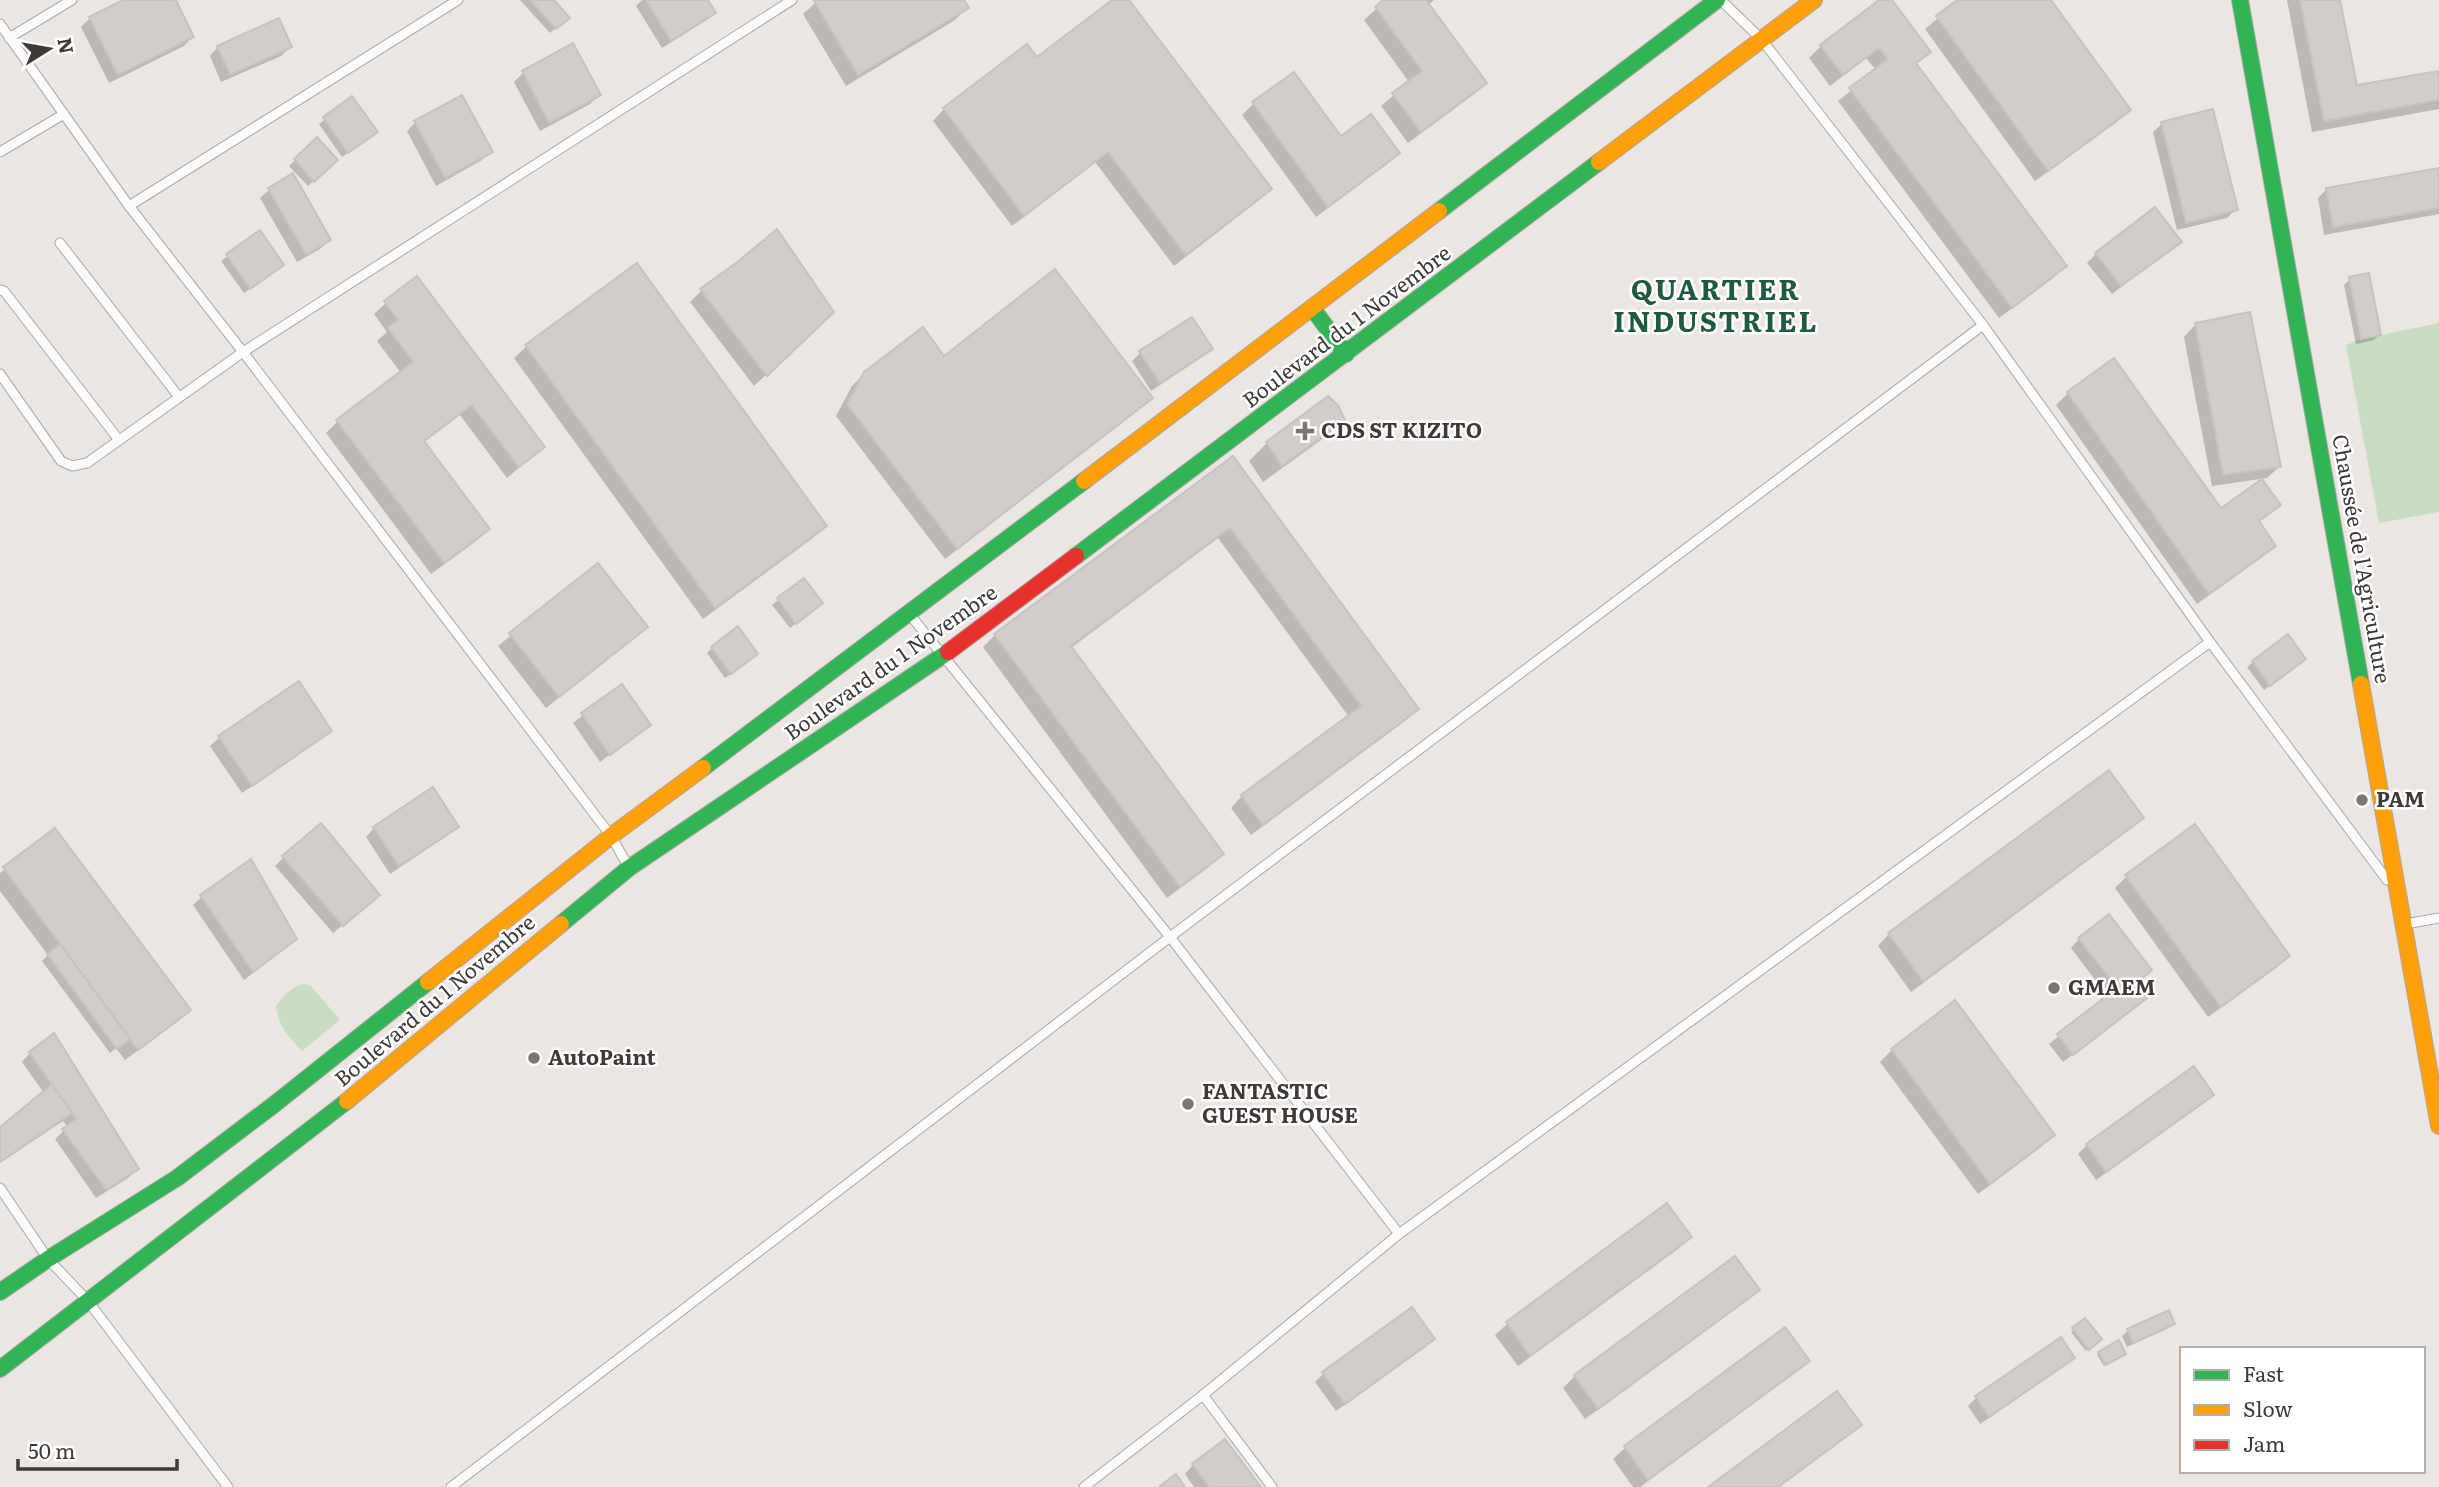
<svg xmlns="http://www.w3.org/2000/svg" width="2439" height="1487" font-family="Literata,serif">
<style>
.green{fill:#c8ddc4}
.shadow{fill:#0003}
.building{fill:#d3cdca;stroke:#c8c3c0;stroke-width:2}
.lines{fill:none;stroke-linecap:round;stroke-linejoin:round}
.lane-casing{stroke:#ada8a6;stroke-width:11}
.fast-casing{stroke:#ada8a6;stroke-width:18}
.slow-casing{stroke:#ada8a6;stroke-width:18}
.jam-casing{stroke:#ada8a6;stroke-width:18}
.lane{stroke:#fcfbfb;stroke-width:9}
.fast{stroke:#30b455;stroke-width:16}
.slow{stroke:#ff9f0a;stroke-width:16}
.jam{stroke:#e5322d;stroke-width:16}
.poi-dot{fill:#7c7673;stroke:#fff;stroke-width:2.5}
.labels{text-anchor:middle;stroke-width:5;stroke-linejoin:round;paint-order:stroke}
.street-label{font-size:21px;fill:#3f3a37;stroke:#fff}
.poi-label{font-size:21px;font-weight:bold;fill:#3f3a37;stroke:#fff;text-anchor:start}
.district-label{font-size:28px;font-weight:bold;letter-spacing:2px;fill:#1e5a3b;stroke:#fff}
</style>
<rect width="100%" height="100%" fill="#ece6e2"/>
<g class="green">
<path d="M2439 323V512L2379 523 2346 345 2361 339Z"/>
<path d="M304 984 311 986 340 1020 302 1051C289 1037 278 1026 276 1006 282 997 293 986 304 984Z"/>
</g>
<g class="shadow">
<path d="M127 0H174L192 37 184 46 109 83 81 27 90 18Z"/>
<path d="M520 0H552L567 18 550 33Z"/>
<path d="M642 0H706L714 13 705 21 662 48 636 6Z"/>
<path d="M819 0H962L966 8 955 20 846 86 803 14Z"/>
<path d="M1115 0H1127L1270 189 1258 201 1174 266 1095 162 1012 226 933 121 944 109 1036 60Z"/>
<path d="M1386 0H1434L1428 5 1485 83 1473 95 1408 143 1381 106 1409 82 1364 20Z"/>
<path d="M1882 0H1890L1928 51 1915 64 2065 266 2053 278 1999 318 1838 101 1876 70 1866 58 1830 86 1809 58 1821 46Z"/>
<path d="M1960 0H2049L2128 110 2117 122 2035 181 1925 29Z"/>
<path d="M2287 0H2339L2356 87 2439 73V109L2312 132Z"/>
<path d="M573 46 599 95 590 104 540 131 514 82 523 73Z"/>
<path d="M218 47H290L281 56 221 82 210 56Z"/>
<path d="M352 99 370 137 342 157 319 124Z"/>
<path d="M1253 104 1341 139 1398 153 1386 165 1316 217 1242 115Z"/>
<path d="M415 123 490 151 482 160 436 186 407 131Z"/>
<path d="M2162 124 2236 209 2227 218 2177 230 2153 132Z"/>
<path d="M317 140 336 160 308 186 289 166Z"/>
<path d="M2439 170V214L2324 235 2318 198 2327 189Z"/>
<path d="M269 190 329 240 320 249 297 262 260 198Z"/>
<path d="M259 233 282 265 244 293 221 261Z"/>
<path d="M2179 242 2112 294 2087 263 2096 254Z"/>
<path d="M737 265 820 324 754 386 690 302 701 291Z"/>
<path d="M637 266 825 526 813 538 703 619 514 358 526 347Z"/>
<path d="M2350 279 2379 335 2374 340 2356 344 2344 285Z"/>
<path d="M386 303 543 447 507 478 460 415 423 443 487 529 476 541 431 574 326 433 338 421 401 373 377 341 387 332 374 314Z"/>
<path d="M2195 325 2279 467 2267 478 2212 486 2184 337Z"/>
<path d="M1210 348 1202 357 1151 391 1132 361 1140 353Z"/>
<path d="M943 358 1151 398 1139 409 945 559 836 416 852 386 865 373Z"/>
<path d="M2068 393 2221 511 2279 505 2258 523 2274 546 2262 557 2197 604 2056 405Z"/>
<path d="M1327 398 1343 419 1325 437 1263 482 1249 461 1267 443Z"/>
<path d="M1233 458 1417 709 1405 721 1251 835 1231 808 1242 796 1349 717 1218 538 1071 648 1222 854 1210 866 1167 898 983 647 995 635Z"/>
<path d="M598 565 646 627 546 708 498 646Z"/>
<path d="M804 580 815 608 790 628 772 605Z"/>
<path d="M712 648 751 659 725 678 707 653Z"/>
<path d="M2253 662 2298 664 2264 690 2247 667Z"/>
<path d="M298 683 330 730 321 739 242 793 210 746 219 738Z"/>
<path d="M621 686 648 725 600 762 573 723Z"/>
<path d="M2141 817 2130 829 1911 992 1878 946 1889 934Z"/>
<path d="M457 827 448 835 390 874 366 837 374 828Z"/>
<path d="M55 831 189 1010 177 1022 125 1060 116 1048 110 1053 42 961 48 955 0 891V873Z"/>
<path d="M284 857 369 904 333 933 275 866Z"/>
<path d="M2127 876 2288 956 2276 968 2208 1017 2115 888Z"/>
<path d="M202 897 286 947 244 980 193 905Z"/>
<path d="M2079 939 2138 981 2140 1003 2063 1062 2049 1044 2108 997 2071 948Z"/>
<path d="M1892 1050 2053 1135 2041 1147 1978 1194 1880 1062Z"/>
<path d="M30 1053 137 1169 128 1178 96 1198 55 1139 68 1127 63 1121 0 1163V1130L44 1093 22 1062Z"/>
<path d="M2194 1069 2212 1095 2204 1103 2096 1180 2078 1154 2087 1145Z"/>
<path d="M1667 1206 1689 1237 1678 1249 1518 1366 1495 1335 1507 1324Z"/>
<path d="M1735 1259 1757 1290 1746 1301 1585 1419 1563 1388 1575 1376Z"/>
<path d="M2085 1320 2100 1339 2086 1351 2071 1332Z"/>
<path d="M2173 1323 2167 1329 2127 1347 2122 1336 2128 1331Z"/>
<path d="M1785 1330 1807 1361 1796 1372 1640 1487H1633L1613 1459 1625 1448Z"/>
<path d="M1433 1339 1424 1348 1336 1411 1315 1382 1323 1374Z"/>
<path d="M2099 1353 2122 1356 2104 1366 2097 1355Z"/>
<path d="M2072 1358 2064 1366 1980 1424 1968 1406 1976 1398Z"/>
<path d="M1860 1425 1848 1436 1779 1487H1711Z"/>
<path d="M1193 1465 1258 1487H1194L1185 1474Z"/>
</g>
<g class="building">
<path d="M123 0H176L194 37 118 75 89 17Z"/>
<path d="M530 0H554L570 18 556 29Z"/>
<path d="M646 0H708L716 13 671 41Z"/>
<path d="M815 0H964L969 8 858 75 814 1Z"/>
<path d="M1112 0H1129L1272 189 1186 255 1108 152 1024 216 943 108 1027 44 1037 57Z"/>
<path d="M1383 0H1426L1487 83 1421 132 1392 93 1422 71 1375 7Z"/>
<path d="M1879 0H1892L1931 52 1916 63 2067 266 2012 308 1849 88 1888 59 1879 48 1843 75 1820 45Z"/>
<path d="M1957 0H2051L2131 110 2048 171 1936 16Z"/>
<path d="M2300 0H2340L2357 85 2439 71V100L2324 121Z"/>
<path d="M279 18 292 47 230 75 217 46Z"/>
<path d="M573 43 601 95 549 123 522 71Z"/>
<path d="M1294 72 1341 136 1371 114 1400 153 1328 207 1252 102Z"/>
<path d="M462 95 493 152 445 178 414 121Z"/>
<path d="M352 96 378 132 348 153 323 117Z"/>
<path d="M2213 109 2238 210 2186 223 2161 122Z"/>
<path d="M317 137 338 160 314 182 294 159Z"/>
<path d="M2439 168V208L2333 227 2326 188Z"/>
<path d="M293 173 331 240 306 255 268 188Z"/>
<path d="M2155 207 2182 242 2121 286 2095 253Z"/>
<path d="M777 229 834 312 767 376 700 289 736 263Z"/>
<path d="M260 230 284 265 250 289 226 254Z"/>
<path d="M637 263 827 526 715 608 525 345Z"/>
<path d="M1055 269 1153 398 957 549 847 404 864 372 923 327 944 356Z"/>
<path d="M2369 273 2381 335 2361 339 2349 277Z"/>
<path d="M417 276 545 447 519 467 472 405 424 441 490 529 444 563 336 420 413 362 388 328 398 320 384 301Z"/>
<path d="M2250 312 2281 467 2223 475 2195 323Z"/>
<path d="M1192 317 1213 349 1160 383 1139 351Z"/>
<path d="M2114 358 2221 508 2262 479 2281 505 2259 521 2276 546 2209 594 2067 392Z"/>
<path d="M1328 396 1338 405 1345 420 1282 466 1266 442Z"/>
<path d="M1233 456 1419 709 1263 825 1241 795 1361 706 1230 528 1071 646 1224 854 1180 887 994 634Z"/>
<path d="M598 563 648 627 559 697 509 633Z"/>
<path d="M804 578 823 603 796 624 777 598Z"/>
<path d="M738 626 758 654 731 674 711 647Z"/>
<path d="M2288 634 2306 659 2270 686 2252 661Z"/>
<path d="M299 681 332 731 252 786 218 736Z"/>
<path d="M622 684 651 725 610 755 581 713Z"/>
<path d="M2109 770 2144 818 1923 981 1888 933Z"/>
<path d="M433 787 459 827 399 866 373 827Z"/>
<path d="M321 823 380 895 343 926 282 856Z"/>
<path d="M2195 824 2290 956 2221 1007 2125 875Z"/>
<path d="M55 828 191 1010 138 1050 3 867Z"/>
<path d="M251 859 297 939 253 972 200 895Z"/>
<path d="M2109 914 2152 970 2140 980 2151 995 2073 1055 2057 1034 2117 988 2078 938Z"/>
<path d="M60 944 130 1039 117 1049 47 954Z"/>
<path d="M1955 1000 2055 1135 1990 1184 1891 1049Z"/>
<path d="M54 1033 139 1169 106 1190 62 1129 76 1119 29 1052Z"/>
<path d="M2194 1066 2214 1095 2106 1172 2086 1144Z"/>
<path d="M52 1084 72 1113 0 1162V1127Z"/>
<path d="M1667 1203 1692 1237 1530 1356 1506 1322Z"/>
<path d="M1735 1256 1760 1290 1598 1409 1574 1375Z"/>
<path d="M1412 1307 1435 1339 1345 1404 1322 1372Z"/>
<path d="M2169 1310 2175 1324 2133 1343 2127 1329Z"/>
<path d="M2085 1318 2102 1339 2089 1350 2072 1328Z"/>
<path d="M1785 1327 1810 1361 1648 1480 1624 1446Z"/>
<path d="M2061 1337 2075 1358 1989 1417 1975 1396Z"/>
<path d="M2119 1340 2126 1354 2106 1365 2098 1352Z"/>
<path d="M1837 1391 1862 1425 1778 1487H1708Z"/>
<path d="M1225 1439 1261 1487H1209L1192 1464Z"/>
<path d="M1176 1474 1185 1487H1159Z"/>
</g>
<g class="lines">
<defs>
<g id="lane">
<path d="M1721 0 1762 40 1983 325 2210 642 2387 880"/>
<path d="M0 24 129 206 243 352 611 836 628 866"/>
<path d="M9 38 72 0"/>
<path d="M0 152 64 114"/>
<path d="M129 206 458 0"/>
<path d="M60 243 179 397"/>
<path d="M0 290 4 291 119 440"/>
<path d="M0 374 61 461 72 466 87 463 243 352 792 0"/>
<path d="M911 616 1170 937 1399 1234"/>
<path d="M2406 924 2439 918"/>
<path d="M0 1188 48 1259 88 1301 228 1487"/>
<path d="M1203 1395 1272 1487"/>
<path d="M451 1487 1170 937 1983 325"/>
<path d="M1084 1487 1203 1395 1399 1234 2210 642"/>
</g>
<g id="fast">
<path d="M2240 0 2361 684"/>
<path d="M1439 211 1717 0"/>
<path d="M1313 309 1346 354"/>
<path d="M1076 556 1599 162"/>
<path d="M703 768 1084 481"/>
<path d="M561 924 629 868 948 652"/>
<path d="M0 1292 48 1259 177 1178 276 1103 428 982"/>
<path d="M0 1369 347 1101"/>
</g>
<g id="slow">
<path d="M1599 162 1814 0"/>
<path d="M1084 481 1439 211"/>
<path d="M2361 684 2439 1126"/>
<path d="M428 982 611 836 703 768"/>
<path d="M347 1101 561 924"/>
</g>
<path id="jam" d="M948 652 1076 556"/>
</defs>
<use href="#lane" class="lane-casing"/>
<use href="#fast" class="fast-casing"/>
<use href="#slow" class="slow-casing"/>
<use href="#jam" class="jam-casing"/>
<use href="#lane" class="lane"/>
<use href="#fast" class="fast"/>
<use href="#slow" class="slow"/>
<use href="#jam" class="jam"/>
</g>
<g class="poi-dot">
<path d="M1301.5 420.5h7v7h7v7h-7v7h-7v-7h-7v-7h7z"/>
<circle cx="2362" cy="800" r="7"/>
<circle cx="2054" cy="988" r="7"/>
<circle cx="534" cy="1058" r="7"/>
<circle cx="1188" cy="1104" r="7"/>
</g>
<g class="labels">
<g class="street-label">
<text transform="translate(1347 327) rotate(-37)" y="7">Boulevard du 1 Novembre</text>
<text transform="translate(2361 559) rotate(80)" y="7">Chaussée de l'Agriculture</text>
<text transform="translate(891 663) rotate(-35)" y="7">Boulevard du 1 Novembre</text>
<text transform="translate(435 1001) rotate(-40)" y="7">Boulevard du 1 Novembre</text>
</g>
<g class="poi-label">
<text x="1321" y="438">CDS ST KIZITO</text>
<text x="2376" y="807">PAM</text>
<text x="2068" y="995">GMAEM</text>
<text x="548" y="1065">AutoPaint</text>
<text x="1202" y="1099">FANTASTIC<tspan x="1202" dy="24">GUEST HOUSE</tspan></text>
</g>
<g class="district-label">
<text x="1716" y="300">QUARTIER<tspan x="1716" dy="32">INDUSTRIEL</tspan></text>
</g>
</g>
<rect x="2180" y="1347" width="245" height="126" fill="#ffffff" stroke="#b2b0af" stroke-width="2"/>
<rect x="2194" y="1370" width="35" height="10" fill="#30b455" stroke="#b2b0af" stroke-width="2"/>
<text x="2243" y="1382" font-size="21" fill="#3f3a37">Fast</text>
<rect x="2194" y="1405" width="35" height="10" fill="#ff9f0a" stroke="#b2b0af" stroke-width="2"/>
<text x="2243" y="1417" font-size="21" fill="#3f3a37">Slow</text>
<rect x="2194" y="1440" width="35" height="10" fill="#e5322d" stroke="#b2b0af" stroke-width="2"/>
<text x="2243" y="1452" font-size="21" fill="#3f3a37">Jam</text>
<g transform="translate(49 49) rotate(79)" stroke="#ffffff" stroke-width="5" paint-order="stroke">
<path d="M0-5L12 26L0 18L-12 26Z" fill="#3f3a37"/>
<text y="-10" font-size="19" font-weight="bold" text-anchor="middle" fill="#3f3a37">N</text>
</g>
<path d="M18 1459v10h159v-10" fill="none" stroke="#3f3a37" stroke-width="3.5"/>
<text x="28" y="1459" font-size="21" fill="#3f3a37" stroke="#ffffff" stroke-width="5" paint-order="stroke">50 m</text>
</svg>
